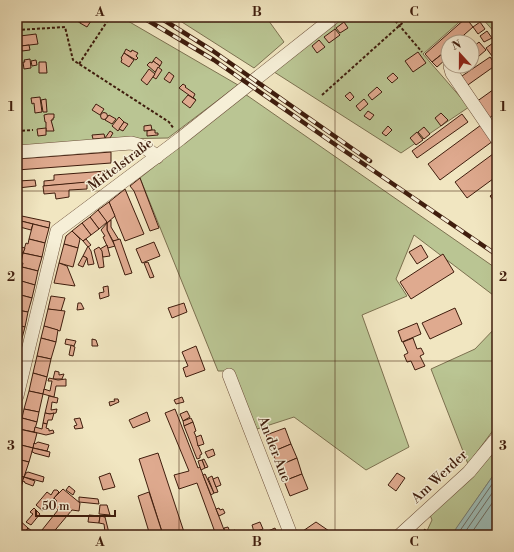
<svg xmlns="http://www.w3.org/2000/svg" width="514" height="552" font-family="'Libre Bodoni',serif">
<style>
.green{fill:#bac593;stroke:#7c7150}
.water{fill:#9dbeba;stroke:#777e75}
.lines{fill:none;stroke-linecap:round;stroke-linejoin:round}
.shore{stroke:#6e6e64;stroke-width:1}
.building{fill:#dfaa8f;stroke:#3f1d0d}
.minor-casing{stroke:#6c4f3a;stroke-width:14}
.path{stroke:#3f1d0d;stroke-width:2;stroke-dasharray:3 2;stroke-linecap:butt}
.minor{stroke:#f6efd7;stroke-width:13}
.rail-casing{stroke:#3f1d0d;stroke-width:4.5}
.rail{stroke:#f6efd7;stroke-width:3;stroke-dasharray:9;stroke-linecap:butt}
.grid{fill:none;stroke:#3f1d0d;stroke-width:1;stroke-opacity:0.55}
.labels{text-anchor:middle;stroke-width:3;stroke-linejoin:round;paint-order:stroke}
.street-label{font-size:14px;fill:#3f1d0d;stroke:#f6efd7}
.neatline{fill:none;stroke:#3f1d0d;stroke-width:1.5}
.grid-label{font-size:13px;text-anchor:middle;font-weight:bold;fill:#3f1d0d}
</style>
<rect width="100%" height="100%" fill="#f1e6c1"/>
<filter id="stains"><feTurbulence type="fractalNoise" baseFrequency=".005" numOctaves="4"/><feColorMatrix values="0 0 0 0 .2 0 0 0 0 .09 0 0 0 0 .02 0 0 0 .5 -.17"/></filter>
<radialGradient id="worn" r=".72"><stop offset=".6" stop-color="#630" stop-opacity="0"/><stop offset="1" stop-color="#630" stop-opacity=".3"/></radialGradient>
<g class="green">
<path d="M17 17H121L238 85 168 138 112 139 17 147Z"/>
<path d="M174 17H266L284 42 254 68Z"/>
<path d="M340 17H465L423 54 469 107 401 153 271 70Z"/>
<path d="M481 17H497V35Z"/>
<path d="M245 94 497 269V298L414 235 396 279 407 296 362 315 409 447 366 470 294 417 257 429 232 371H218L140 178Z"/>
<path d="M497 326V425L468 464 431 369 475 349Z"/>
<path d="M497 444V470L452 535H425L432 520 430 515Z"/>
</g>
<path class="water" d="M497 470V535H452L457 527Z"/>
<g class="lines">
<g class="shore">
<path d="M457 535 497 477"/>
<path d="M463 535 497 486"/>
<path d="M470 535 497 496"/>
</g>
</g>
<g class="building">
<path d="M72 17H84L80 23Z"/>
<path d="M84 17 91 21 87 27 80 23Z"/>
<path d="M466 18 473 27 456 42H448V49L432 62 425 54Z"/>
<path d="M344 22 348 28 340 33 336 28Z"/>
<path d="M480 22 485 29 478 34 473 27Z"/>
<path d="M335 29 340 35 329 43 324 37Z"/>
<path d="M487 31 492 38 484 42 480 36Z"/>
<path d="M36 34 38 44 21 46 20 36Z"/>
<path d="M319 40 325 47 317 53 312 46Z"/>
<path d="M479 42 486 50 472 62V48Z"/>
<path d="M493 43 497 49V53L492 56 486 48Z"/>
<path d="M29 45 30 50 22 51 21 46Z"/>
<path d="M126 49 131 52 132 50 138 53 136 56 138 58 136 60 124 53Z"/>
<path d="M418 52 426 63 413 72 405 61Z"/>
<path d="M124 53 134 60 129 67 121 62 122 59 121 58Z"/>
<path d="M441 55 445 60 437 67 432 62Z"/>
<path d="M156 57 162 62 160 66 153 61Z"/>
<path d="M490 57 496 65 465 87 459 78Z"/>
<path d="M30 59 31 68 24 69 23 62H25L24 60Z"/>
<path d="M36 60 37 65 32 66 31 61Z"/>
<path d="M153 61 160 66 155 72 147 65 150 62 152 63Z"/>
<path d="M39 62H46L47 73H39Z"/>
<path d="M457 66H468L462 71Z"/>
<path d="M158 67 162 70 156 79 153 77Z"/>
<path d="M149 69 155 74 147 85 141 80Z"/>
<path d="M169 72 174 76 170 83 164 79Z"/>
<path d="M393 73 398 78 392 83 387 78Z"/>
<path d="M183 84 186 86 185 87 195 94 193 98 196 100 179 88Z"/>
<path d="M377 87 382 92 372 100 368 95Z"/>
<path d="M497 87V112L488 119 476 102Z"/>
<path d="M350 92 354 97 350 101 345 96Z"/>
<path d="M188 95 196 100 190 108 182 102Z"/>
<path d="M40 97 42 112 35 113 34 103 32 104 31 98Z"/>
<path d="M46 99 47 112H43L41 100Z"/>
<path d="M364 99 368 104 360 111 356 106Z"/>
<path d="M96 104 104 109 100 115 92 110Z"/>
<path d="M368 111 374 115 370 120 364 116Z"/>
<circle cx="104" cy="116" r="3.5"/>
<path d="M441 113 448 120 441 126 435 118Z"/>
<path d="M48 114H54V118H53V120H51L54 131H46V122H45L44 115Z"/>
<path d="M462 114 468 122 417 158 412 151Z"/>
<path d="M109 115 116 119 112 124 105 120Z"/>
<path d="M119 117 124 122 118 131 112 126Z"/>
<path d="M124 122 128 124 123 131 119 129Z"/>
<path d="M151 125 152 130 144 131V126Z"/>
<path d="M481 125 493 141 440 180 428 164Z"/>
<path d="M388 126 392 130 386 136 382 133Z"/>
<path d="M424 127 430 134 424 139 418 132Z"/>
<path d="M46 128V135L38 136 37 129Z"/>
<path d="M152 130H155V133H158V135L147 136V131Z"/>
<path d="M110 131 113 133 110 138H105Z"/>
<path d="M417 132 423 140 416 145 410 138Z"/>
<path d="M104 134 105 138 93 139 92 135Z"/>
<path d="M497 151V176L467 198 455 182Z"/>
<path d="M111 152V163L17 170V159Z"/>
<path d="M106 171 107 181 44 186V181L54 180V175Z"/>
<path d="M140 178 159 228 150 231 134 191 130 186Z"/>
<path d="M35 180 36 186 18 188V181Z"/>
<path d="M87 182V189L69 190V197L56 199 55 193 44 194 43 186Z"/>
<path d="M125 189 144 234 125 241 109 202Z"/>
<path d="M497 191V205L490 196Z"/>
<path d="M109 202 115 216 107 223 98 210Z"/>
<path d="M98 210 107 222 99 229 90 217Z"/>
<path d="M17 215 50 222 49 228 17 220Z"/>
<path d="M90 217 99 229 91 235 82 223Z"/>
<path d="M17 220 33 224 31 230 20 227 19 230 17 229Z"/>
<path d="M111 220V227L119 240 113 241 107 230V223Z"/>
<path d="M82 223 91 235 83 241 72 231Z"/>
<path d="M107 223V230L115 246 108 248 103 237 105 236 101 230Z"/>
<path d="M33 224 49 228 45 243 29 239Z"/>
<path d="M72 231 80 239 78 248 64 244 66 236Z"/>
<path d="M29 239 45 243 42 257 23 253 26 243 28 244Z"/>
<path d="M86 239 91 245 88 247 83 241Z"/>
<path d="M120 239 132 273 125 275 113 241Z"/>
<path d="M154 242 160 256 142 263 136 249Z"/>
<path d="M64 244 78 248 73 267 59 263Z"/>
<path d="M107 245 110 256 103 257 100 249Z"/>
<path d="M421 245 428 257 417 264 409 252Z"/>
<path d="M17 246 25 248 23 253 17 251Z"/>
<path d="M88 246 91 251 94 264 88 265 87 258 83 256Z"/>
<path d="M99 247 102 251 104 267 99 268 94 250Z"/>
<path d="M17 251 23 253 22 257 17 256Z"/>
<path d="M23 253 42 257 38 271 22 267 23 263H21Z"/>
<path d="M443 254 454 272 411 299 400 282Z"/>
<path d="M83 256 87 258 83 267 78 265Z"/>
<path d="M148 262 154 277 150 278 144 263Z"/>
<path d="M59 263 67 266 75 286 54 283Z"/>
<path d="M22 267 38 271 35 285 17 280 19 271H21Z"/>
<path d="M18 280 35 285 32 298 17 294Z"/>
<path d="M108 286 109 296 100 299 99 293 104 292 103 287Z"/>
<path d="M17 294 32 298 28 312 17 310Z"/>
<path d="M51 296 65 298 61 311 48 309Z"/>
<path d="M78 303H81L84 309 77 310Z"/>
<path d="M184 303 187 312 172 318 168 308Z"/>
<path d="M455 308 462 324 430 339 422 323Z"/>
<path d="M48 309 65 311 60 331 44 326Z"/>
<path d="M17 310 28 312 25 327 17 325Z"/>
<path d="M417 323 421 334 402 342 398 331Z"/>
<path d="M17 325 25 327 21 342 17 341Z"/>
<path d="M44 326 58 330 56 342 41 338Z"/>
<path d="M41 338 56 342 51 359 37 356Z"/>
<path d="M413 338 417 349 421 348 424 354 420 356 425 366 415 370 411 361 407 362 404 355 408 353 403 342Z"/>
<path d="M66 339 76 341 74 346 65 344Z"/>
<path d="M92 339 96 340 98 346H92Z"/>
<path d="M17 341 21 342 17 359Z"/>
<path d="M71 345 75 347 73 356 69 355Z"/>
<path d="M196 346 205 370 186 377 183 368 188 366 182 352Z"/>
<path d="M37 356 51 359 47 377 33 373Z"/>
<path d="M55 371 59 372V375L64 374 62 379H53Z"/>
<path d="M33 373 47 377 43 394 29 391Z"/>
<path d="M49 378 58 380 66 379V386H56L54 397 43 394 44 389 50 391 52 381H48Z"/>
<path d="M29 391 43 394 39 412 24 409Z"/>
<path d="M49 396 58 398 57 403 52 402 51 410 57 409 56 413 50 414 45 413Z"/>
<path d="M182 397 184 402 176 404 174 400Z"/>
<path d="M114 399H118L119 402 110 406 109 402 115 401Z"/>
<path d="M24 409 39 412 37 422 22 418Z"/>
<path d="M175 409 198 468 200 467 226 535H216L197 483 179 489 174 475 189 471 165 413Z"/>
<path d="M187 411 190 417 183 421 180 414Z"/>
<path d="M147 412 150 421 133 428 129 420Z"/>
<path d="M45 413 50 414 54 413 52 420H48L47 424 43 423Z"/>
<path d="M22 418 37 422 34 432 19 429Z"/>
<path d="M80 418 83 428 75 429 74 426 77 425 74 419Z"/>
<path d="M191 418 193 422 184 426 183 421Z"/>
<path d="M193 422 196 431 194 432 198 441 199 445H198L202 454 200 455V458L197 459 184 426Z"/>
<path d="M43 423 47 424 46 428 49 429V431L53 430 54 433 46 435 34 432 35 427 42 429Z"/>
<path d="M285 428 291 444 272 452 266 435Z"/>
<path d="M19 429 37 433 33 448 17 444Z"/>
<path d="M201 435 204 444 198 446 196 437Z"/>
<path d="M38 442 49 445 47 451 33 448 34 443 35 444Z"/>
<path d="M17 444 33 448 29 462 17 459Z"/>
<path d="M291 444 297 458 278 466 272 452Z"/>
<path d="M33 448 50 452 49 457 34 453 33 452H32Z"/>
<path d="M213 449 215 455 208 458 205 452Z"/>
<path d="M158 453 185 535H163L139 459Z"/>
<path d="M297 458 302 474 284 481 278 466Z"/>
<path d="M17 459 29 462 24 477 17 475Z"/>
<path d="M204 459 208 467 205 468 202 460Z"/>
<path d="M202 460 205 468 201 470 198 461Z"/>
<path d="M28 472 44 477 43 482 24 477 26 473Z"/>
<path d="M110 473 115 487 103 490 99 477Z"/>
<path d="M397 473 405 478 396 491 388 485Z"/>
<path d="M205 474 214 493 211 495 203 475Z"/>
<path d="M302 474 308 489 290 496 284 481Z"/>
<path d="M17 475 24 477 20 491 17 490Z"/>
<path d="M212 476 218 492 214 493 208 478Z"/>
<path d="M24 477 35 481 33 486 25 483 24 481 22 482Z"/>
<path d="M218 477 221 485 216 487 213 479Z"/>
<path d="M69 486 75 491 73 495 66 490Z"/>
<path d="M63 489 80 503 79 511 72 510 51 535H38L58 510 53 505 57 501 54 498Z"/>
<path d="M54 490H57L59 492 43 511 36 505 47 492 51 495Z"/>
<path d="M149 492 163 535H151L149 532 138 496Z"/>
<path d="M79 497 98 499 99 504 79 502Z"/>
<path d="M100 505H107L110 515 99 514Z"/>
<path d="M34 508 40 514 31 525 26 522 33 514 30 512Z"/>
<path d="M219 508 220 510 223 509 225 513 219 516 216 509Z"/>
<path d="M89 515 100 516 99 523 88 522Z"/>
<path d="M100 516 105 517 109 533 105 532 104 524 99 523Z"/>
<path d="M17 518 28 528 23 535H17Z"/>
<path d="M260 522 263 529 254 532 252 525Z"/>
<path d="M316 522 332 533 331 535H300V533Z"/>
<path d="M228 527 230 532 235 530 237 534 226 535 224 528Z"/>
<path d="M28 528 37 535H38H23Z"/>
<path d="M275 528 278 535H269L268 531Z"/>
<path d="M98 531 110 533 109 535H97Z"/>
</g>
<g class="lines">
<defs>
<g id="minor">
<path d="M450 66 452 73 497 139"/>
<path d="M17 152 131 143C142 145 148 149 157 157"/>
<path d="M229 375 291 535"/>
<path d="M17 396 57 231 180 139 334 17"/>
<path d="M400 535 469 472 497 438"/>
</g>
</defs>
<use href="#minor" class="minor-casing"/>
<g class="path">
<path d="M392 17 422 52"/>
<path d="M17 30 65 27 73 60 169 122 174 129"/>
<path d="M79 64 110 17"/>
<path d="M322 95 409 17"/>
<path d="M17 131 33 130"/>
<path d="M423 535 425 529"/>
</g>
<use href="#minor" class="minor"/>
<defs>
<g id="rail">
<path d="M142 17 214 60 333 143 497 255"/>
<path d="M159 17 213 51 370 161"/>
</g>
</defs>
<use href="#rail" class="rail-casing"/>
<use href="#rail" class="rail"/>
</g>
<path class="grid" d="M179 17V535M335 17V535M17 191H497M17 361H497"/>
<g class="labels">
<g class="street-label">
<text transform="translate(120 164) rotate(-37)" y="5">Mittelstraße</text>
<text transform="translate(275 449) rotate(69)" y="5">An der Aue</text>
<text transform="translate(439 476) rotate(-43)" y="5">Am Werder</text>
</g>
</g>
<rect width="514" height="552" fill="none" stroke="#f1e6c1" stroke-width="44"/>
<g transform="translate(460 54) rotate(339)"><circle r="19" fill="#f6efd7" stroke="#ad9b86"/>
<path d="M0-3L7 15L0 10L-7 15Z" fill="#8f2418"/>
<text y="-6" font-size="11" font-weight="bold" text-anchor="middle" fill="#3f1d0d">N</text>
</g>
<path d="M36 510v6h79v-6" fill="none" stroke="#3f1d0d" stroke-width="2"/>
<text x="42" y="510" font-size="12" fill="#3f1d0d" stroke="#f6efd7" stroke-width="3" paint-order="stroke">50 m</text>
<rect x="22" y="22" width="470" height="508" class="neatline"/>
<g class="grid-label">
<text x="100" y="16">A</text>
<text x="257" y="16">B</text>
<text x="414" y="16">C</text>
<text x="11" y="111">1</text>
<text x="503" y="111">1</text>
<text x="11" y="281">2</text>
<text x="503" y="281">2</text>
<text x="11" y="450">3</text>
<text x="503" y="450">3</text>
<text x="100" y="546">A</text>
<text x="257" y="546">B</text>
<text x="414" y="546">C</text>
</g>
<rect width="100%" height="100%" filter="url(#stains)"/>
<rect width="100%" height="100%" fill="url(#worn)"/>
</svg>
